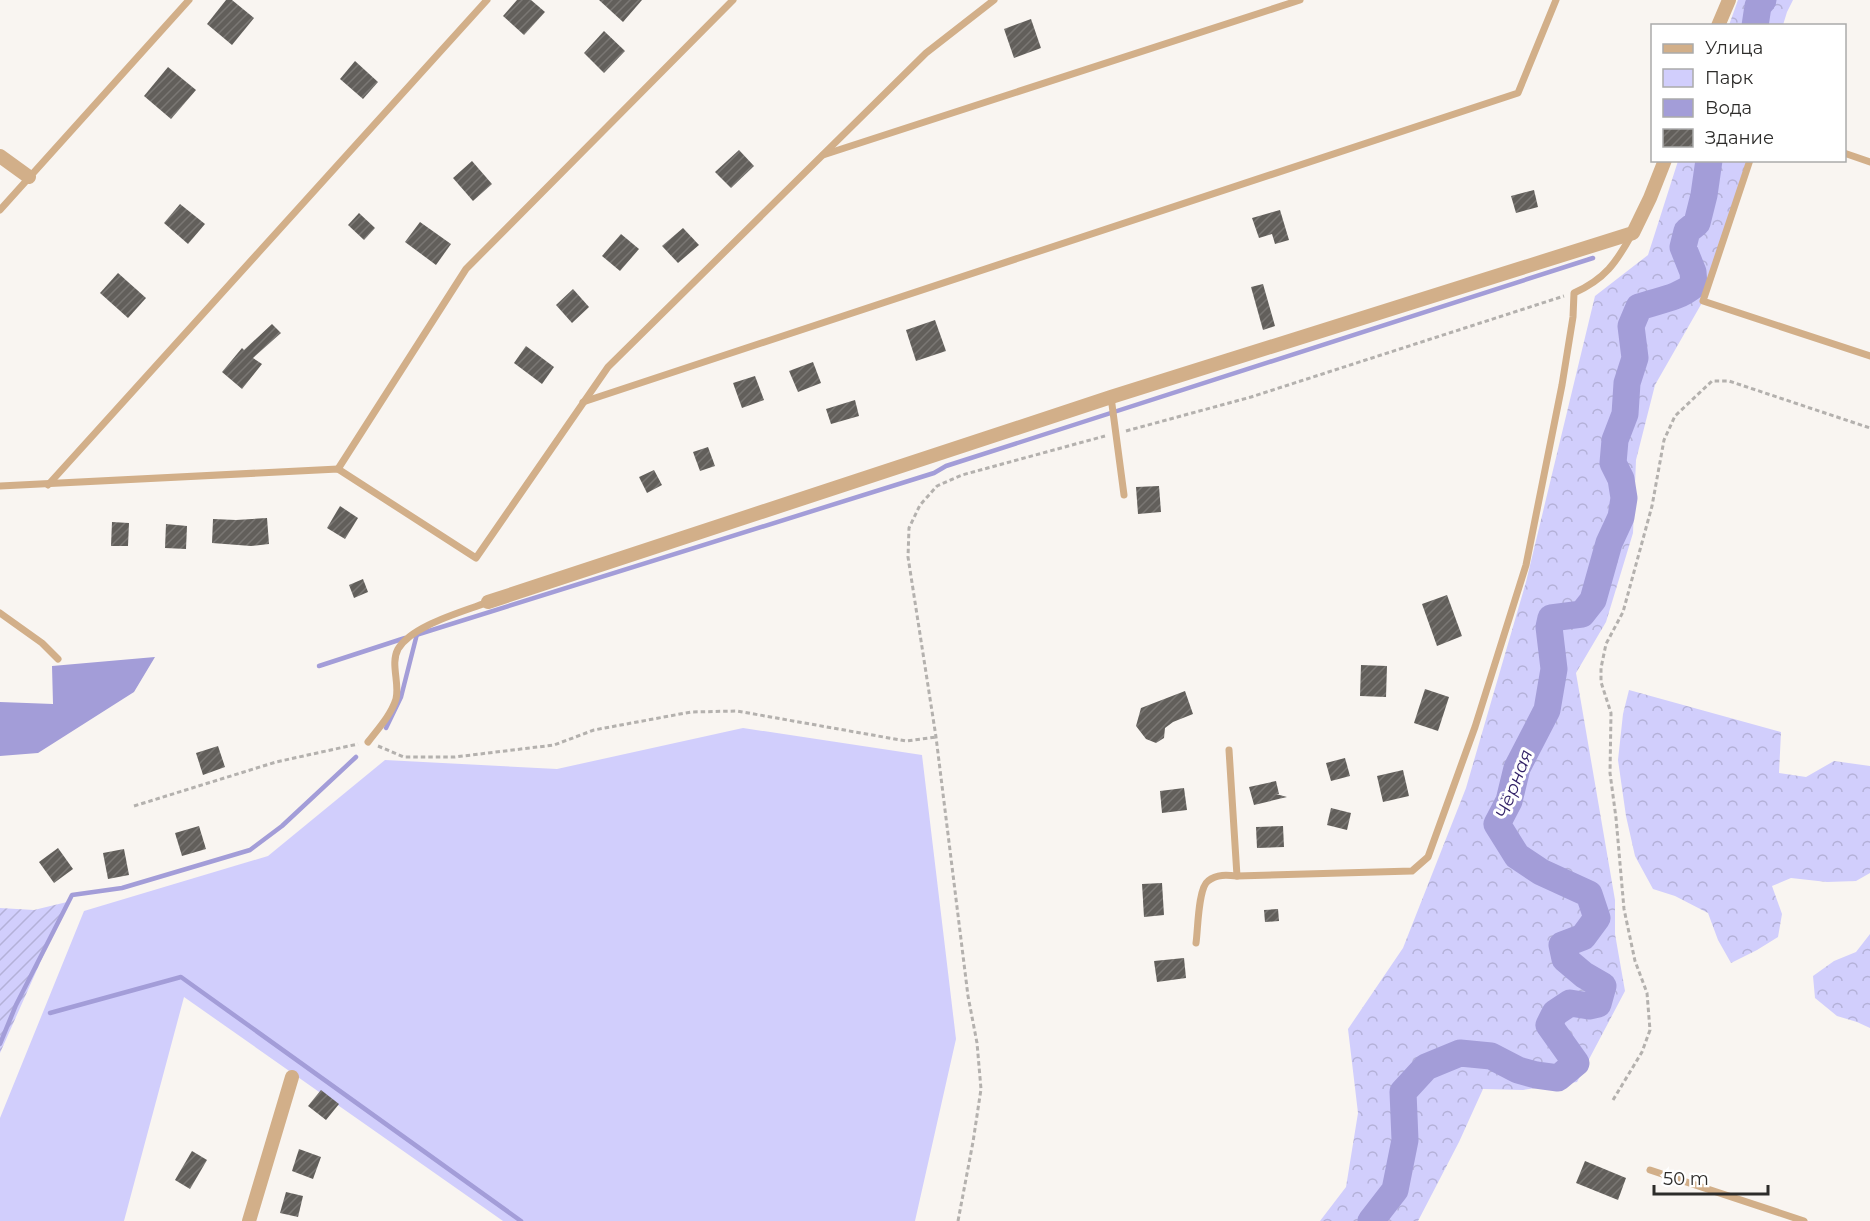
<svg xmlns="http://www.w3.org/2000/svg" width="1870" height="1221" font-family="Montserrat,sans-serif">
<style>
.green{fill:#d1cefc}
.forest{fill:url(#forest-crowns)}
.garden{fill:url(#garden-furrows)}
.water{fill:#a39dd8}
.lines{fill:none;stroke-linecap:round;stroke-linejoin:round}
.stream{stroke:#a39dd8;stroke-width:4.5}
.river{stroke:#a39dd8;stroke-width:27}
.building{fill:url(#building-hatch)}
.path{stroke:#b4b1ae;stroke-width:3;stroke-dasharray:4.5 3;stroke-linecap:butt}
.service{stroke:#d2af89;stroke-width:7}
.minor{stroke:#d2af89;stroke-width:14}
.labels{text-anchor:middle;stroke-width:6;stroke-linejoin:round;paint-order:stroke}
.water-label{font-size:18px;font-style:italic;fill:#322267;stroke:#fff}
</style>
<defs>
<pattern id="forest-crowns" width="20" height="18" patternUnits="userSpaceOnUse" patternTransform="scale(1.5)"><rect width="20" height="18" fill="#d1cefc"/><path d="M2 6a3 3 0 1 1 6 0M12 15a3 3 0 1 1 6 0" fill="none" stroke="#b4b1d8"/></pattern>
<pattern id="garden-furrows" width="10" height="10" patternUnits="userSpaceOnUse" patternTransform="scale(1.5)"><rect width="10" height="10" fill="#d1cefc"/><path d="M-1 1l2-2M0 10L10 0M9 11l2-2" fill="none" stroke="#b4b1d8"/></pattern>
<pattern id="building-hatch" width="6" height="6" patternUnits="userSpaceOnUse" patternTransform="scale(1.5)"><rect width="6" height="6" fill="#625f5b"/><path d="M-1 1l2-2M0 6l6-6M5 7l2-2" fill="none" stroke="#7a7774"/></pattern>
</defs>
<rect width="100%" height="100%" fill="#f9f5f1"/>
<path class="green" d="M743 728 922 755 956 1039 915 1221H503L184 997 124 1221H0V1118L84 911 268 856 385 760 557 769Z"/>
<g class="forest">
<path d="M1738 0H1793L1787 12 1783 25H1729Z"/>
<path d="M1678 161H1749L1703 301 1655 385 1636 460 1633 533 1606 622 1576 673 1615 900V934L1625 991 1577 1082 1523 1090 1483 1089 1459 1142 1418 1221H1320L1346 1187 1358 1113 1348 1029 1403 948 1466 788 1526 582 1595 296 1648 255Z"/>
<path d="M1629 690 1781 732 1779 773 1806 777 1834 761 1870 766V873L1856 881 1827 882 1791 878 1772 886 1782 914 1778 937 1757 950 1731 963 1718 940 1708 913 1675 896 1653 889 1635 856 1626 816 1618 760 1623 714Z"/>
<path d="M1870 934V1028L1857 1022 1837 1016 1815 998 1813 976 1834 961 1856 952Z"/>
</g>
<path class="garden" d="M67 902 0 1053V908L34 910Z"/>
<path class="water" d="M155 657 134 692 38 753 0 756V702L53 704 52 666Z"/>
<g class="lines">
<g class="stream">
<path d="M416 635 934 473 946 466 1593 258"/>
<path d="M319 666 405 638"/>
<path d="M386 728 401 697 417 634"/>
<path d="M50 1013 181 977 521 1221"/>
<path d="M0 1044 16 1005 72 895 122 888 250 850 282 826 356 757"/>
</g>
<g class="river">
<path d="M1755 26 1758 6 1763 0"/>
<path d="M1371 1221 1395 1190 1405 1140 1403 1092 1426 1067 1460 1053 1491 1056 1518 1070 1536 1075 1558 1078 1576 1063 1549 1025 1555 1013 1570 1003 1589 1006 1598 1004 1603 986 1584 975 1565 959 1562 945 1583 937 1597 918 1589 894 1541 872 1517 856 1497 824 1509 801 1517 768 1547 710 1554 669 1549 627 1551 618 1582 614 1593 600 1609 543 1621 517 1624 498 1621 479 1613 463 1615 440 1625 414 1627 383 1635 358 1631 326 1639 307C1659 300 1677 299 1694 285L1693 272 1683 247 1687 231 1697 223 1704 195 1709 160"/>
</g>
</g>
<g class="building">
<path d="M226 0H232L254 18 232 45 207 24Z"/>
<path d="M517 0H531L545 12 524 35 503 16Z"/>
<path d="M599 0H642L623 22Z"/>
<path d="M1031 19 1041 48 1014 58 1004 29Z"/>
<path d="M604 31 625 51 604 73 584 53Z"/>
<path d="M355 61 378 82 363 99 340 79Z"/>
<path d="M168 67 196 90 171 119 144 96Z"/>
<path d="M739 150 754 166 731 188 715 172Z"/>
<path d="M472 161 492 184 473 201 453 178Z"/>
<path d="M1534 190 1538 207 1516 213 1511 196Z"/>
<path d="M180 204 205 224 188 244 164 223Z"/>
<path d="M1280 210 1289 240 1275 244 1272 234 1259 238 1252 218Z"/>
<path d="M359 213 375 228 364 240 348 225Z"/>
<path d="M420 222 451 244 436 265 405 242Z"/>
<path d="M683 228 699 245 678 263 662 246Z"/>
<path d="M621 234 639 249 620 271 602 256Z"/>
<path d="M118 273 146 298 128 318 100 293Z"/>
<path d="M1263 284 1275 326 1263 330 1251 287Z"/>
<path d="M573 289 589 307 572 323 556 305Z"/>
<path d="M935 320 946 351 916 361 906 330Z"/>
<path d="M272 324 281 333 253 358 262 364 242 389 222 372 242 348 244 350Z"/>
<path d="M526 346 554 367 542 384 514 363Z"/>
<path d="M813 362 821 383 798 392 789 371Z"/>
<path d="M755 376 764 400 742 408 733 383Z"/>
<path d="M855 400 859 416 831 424 826 409Z"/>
<path d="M708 447 715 466 700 471 693 452Z"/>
<path d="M654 470 662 485 647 493 639 477Z"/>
<path d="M1159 486 1161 512 1138 514 1136 487Z"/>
<path d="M340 506 358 518 345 539 327 528Z"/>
<path d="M267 518 269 544 251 546 212 543 213 519 236 520Z"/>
<path d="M112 522 129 523 128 546H111Z"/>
<path d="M166 524 187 526 186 549 165 548Z"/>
<path d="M363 579 368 592 354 598 349 585Z"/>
<path d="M1447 595 1462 636 1437 646 1422 604Z"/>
<path d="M1361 665 1387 666 1386 697 1360 696Z"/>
<path d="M1425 689 1449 697 1438 731 1414 723Z"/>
<path d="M1185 691 1193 714 1173 722 1165 728 1164 738 1156 743 1146 739 1136 726 1141 708Z"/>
<path d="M218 746 225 767 203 775 196 753Z"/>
<path d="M1345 758 1350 776 1331 781 1326 763Z"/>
<path d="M1403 770 1409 796 1383 802 1377 776Z"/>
<path d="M1276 781 1279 794H1276L1287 797 1254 805 1249 787Z"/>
<path d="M1184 788 1187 810 1162 813 1160 791Z"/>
<path d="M1331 808 1351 813 1347 830 1327 825Z"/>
<path d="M199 826 206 849 182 856 175 833Z"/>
<path d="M1283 826 1284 847 1257 848 1256 827Z"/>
<path d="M58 848 73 869 54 883 39 862Z"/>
<path d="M124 849 129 875 108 879 103 853Z"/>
<path d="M1162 883 1164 915 1144 917 1142 884Z"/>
<path d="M1278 909 1279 921 1265 922 1264 910Z"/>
<path d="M1184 958 1186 978 1157 982 1154 961Z"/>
<path d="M321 1090 339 1104 326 1120 308 1106Z"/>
<path d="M299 1149 321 1157 313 1179 292 1171Z"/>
<path d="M192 1151 207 1160 190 1189 175 1180Z"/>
<path d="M1585 1161 1626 1178 1618 1200 1576 1183Z"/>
<path d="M286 1192 303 1196 298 1217 280 1213Z"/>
</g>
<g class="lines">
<g class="path">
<path d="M1126 431 1251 397 1564 296"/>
<path d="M378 746 404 757H455L554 745 594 730 691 712 737 711 906 741 936 737"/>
<path d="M134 806 276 762 358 744"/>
<path d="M1613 1100 1642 1052 1650 1030 1647 993 1635 961 1624 909 1616 818 1610 773 1611 713 1601 682V668L1606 644 1623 612 1652 506 1664 440 1675 416 1712 381H1729L1870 428"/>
<path d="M958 1221 973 1142 981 1089 977 1043 968 996 936 737 908 557 909 528 920 505 937 486 962 475 1105 436"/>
</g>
<g class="service">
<path d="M1844 153 1870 162"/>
<path d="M823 155 1300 0"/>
<path d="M1750 160 1703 301 1870 356"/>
<path d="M0 210 189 0"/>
<path d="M1111 397 1124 495"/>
<path d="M583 402 1518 93 1556 0"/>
<path d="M338 469 466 269 733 0"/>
<path d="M48 485 487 0"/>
<path d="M0 486 338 469 476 558 608 367 926 53 994 0"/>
<path d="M0 613 42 643 58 659"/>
<path d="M368 742C378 729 391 715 396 699 400 683 390 664 398 649 412 625 463 612 488 602"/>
<path d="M1229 750 1237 876"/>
<path d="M1196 943C1198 930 1198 888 1208 881 1217 874 1227 875 1237 876L1412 871 1428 857 1475 727 1526 565 1562 385 1573 317 1574 293C1605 279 1616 263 1632 234"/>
<path d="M1650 1170 1804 1221"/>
</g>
<g class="minor">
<path d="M1718 26 1729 0"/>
<path d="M0 156 29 177"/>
<path d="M488 602 1111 397 1633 233 1650 198 1665 160"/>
<path d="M249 1221 292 1077"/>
</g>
</g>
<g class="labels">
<g class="water-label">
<text transform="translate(1514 784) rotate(-69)" y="6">Чёрная</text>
</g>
</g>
<rect x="1651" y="24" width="195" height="138" fill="#ffffff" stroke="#ababaa" stroke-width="1.5"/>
<rect x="1663" y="44" width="30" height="9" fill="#d2af89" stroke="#ababaa" stroke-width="1.5"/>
<text x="1705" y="54" font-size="18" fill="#2d2c2a">Улица</text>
<rect x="1663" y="69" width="30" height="18" fill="#d1cefc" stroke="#ababaa" stroke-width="1.5"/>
<text x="1705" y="84" font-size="18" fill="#2d2c2a">Парк</text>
<rect x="1663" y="99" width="30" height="18" fill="#a39dd8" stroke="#ababaa" stroke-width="1.5"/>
<text x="1705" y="114" font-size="18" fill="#2d2c2a">Вода</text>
<rect x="1663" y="129" width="30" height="18" fill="url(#building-hatch)" stroke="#ababaa" stroke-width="1.5"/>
<text x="1705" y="144" font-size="18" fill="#2d2c2a">Здание</text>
<path d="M1654 1185v9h114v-9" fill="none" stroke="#2d2c2a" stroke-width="3"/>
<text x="1663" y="1185" font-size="18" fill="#2d2c2a" stroke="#ffffff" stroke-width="4.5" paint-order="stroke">50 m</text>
</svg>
